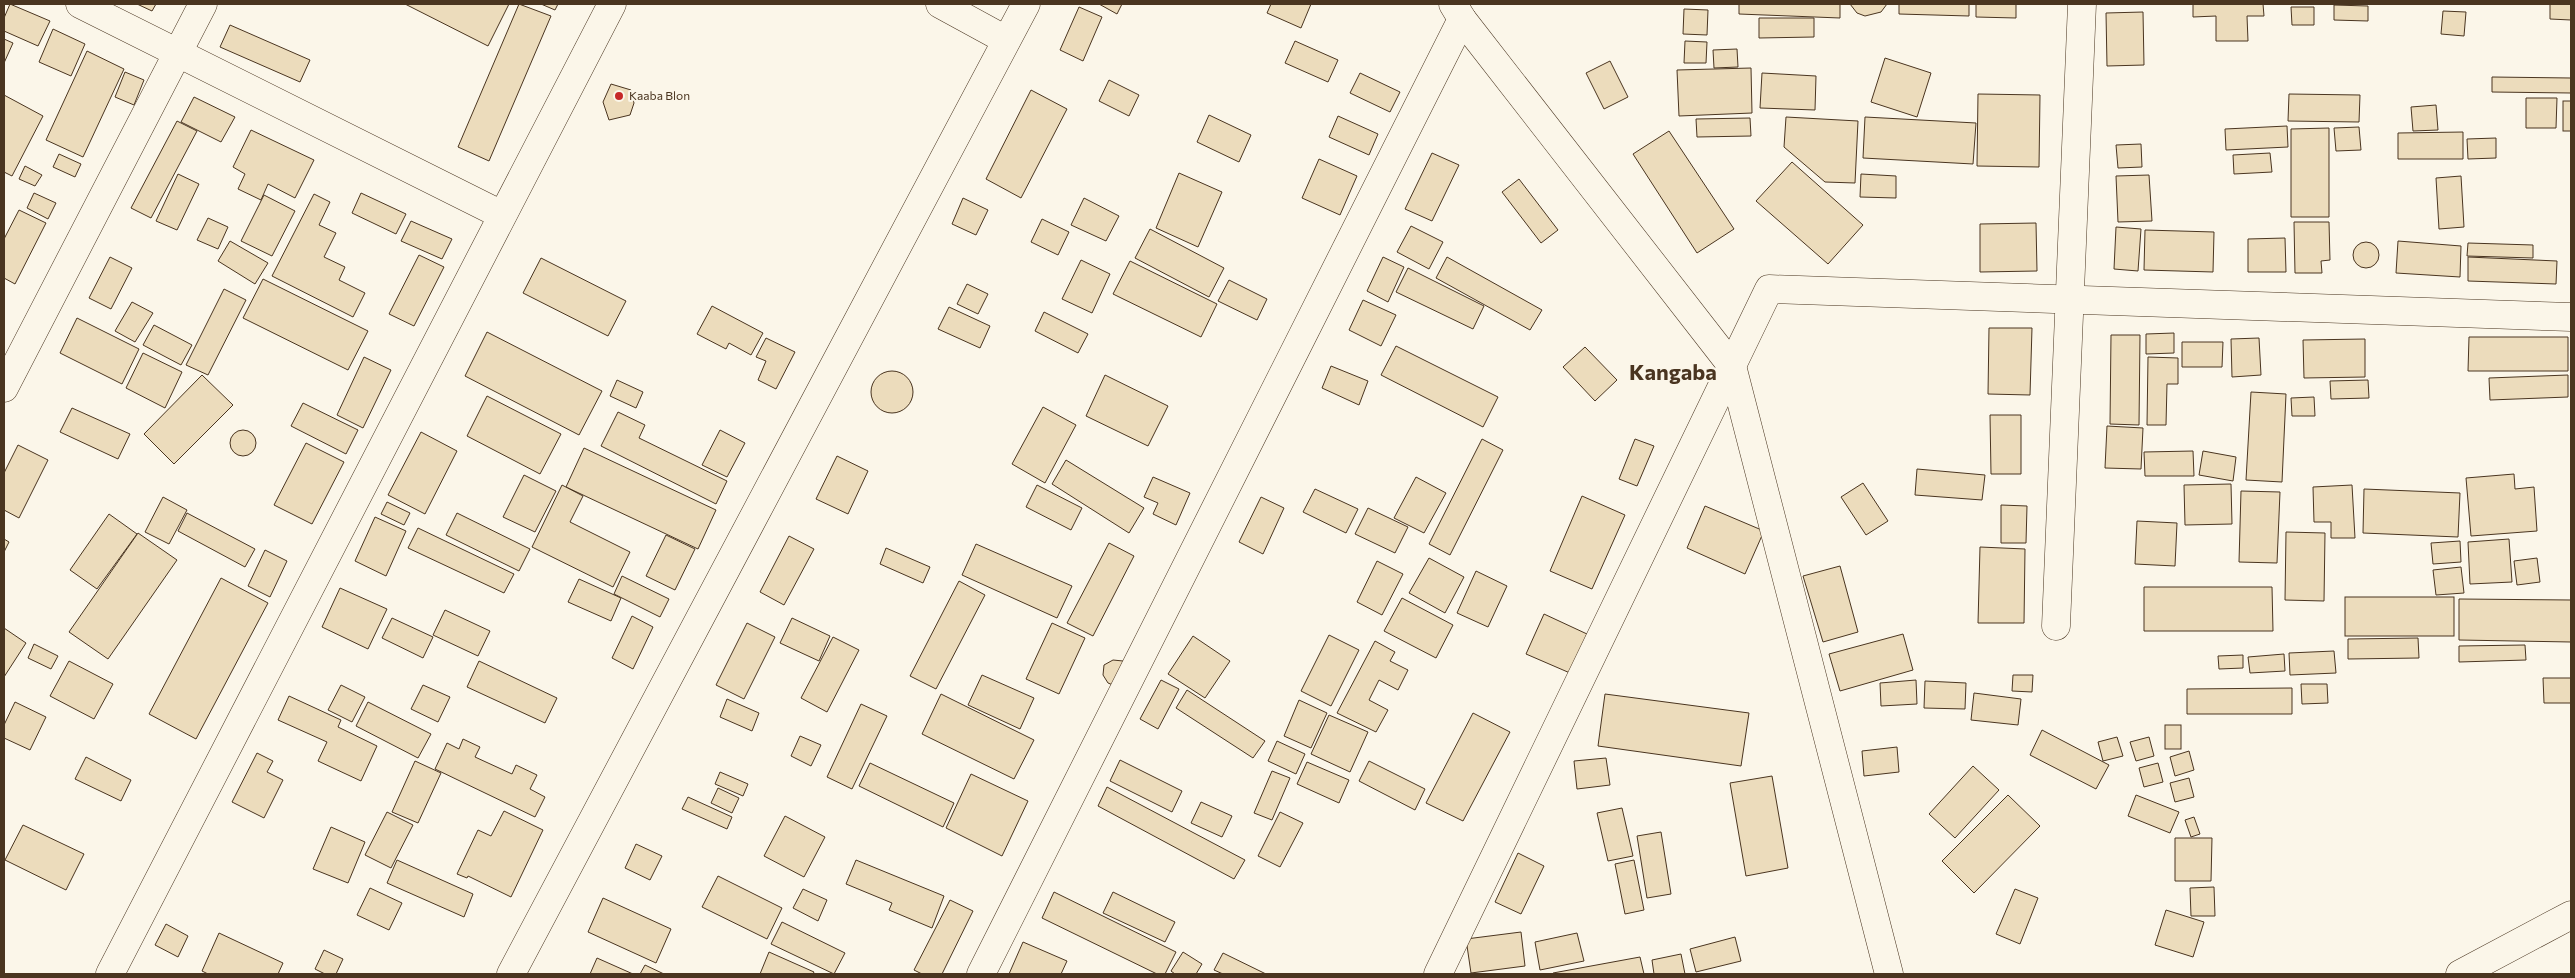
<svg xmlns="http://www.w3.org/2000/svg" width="2575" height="978" font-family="Commissioner,sans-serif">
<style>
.building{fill:#ecdcbc;stroke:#4a3520}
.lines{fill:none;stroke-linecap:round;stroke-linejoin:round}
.street-casing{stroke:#4a3520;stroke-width:29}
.primary-casing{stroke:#4a3520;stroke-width:29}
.street{stroke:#fbf6e9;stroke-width:28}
.primary{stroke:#fbf6e9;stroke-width:28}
.poi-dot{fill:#c62828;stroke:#fbf6e9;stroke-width:2}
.labels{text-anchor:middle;stroke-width:4;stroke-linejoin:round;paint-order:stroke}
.poi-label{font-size:12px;fill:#4a3520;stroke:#fbf6e9;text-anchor:start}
.town-label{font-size:22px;font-weight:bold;fill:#4a3520;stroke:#fbf6e9}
</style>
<rect width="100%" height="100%" fill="#fbf6e9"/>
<g class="building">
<path d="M10 4 50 21 38 46 4 31V18Z"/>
<path d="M137 4H156L152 11Z"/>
<path d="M405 4H509L488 46Z"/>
<path d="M519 4 551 16 489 161 458 147Z"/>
<path d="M541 4H558L555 10Z"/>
<path d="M1099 4H1122L1117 14Z"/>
<path d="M1271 4H1311L1301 28 1267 13Z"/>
<path d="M1739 4H1840V18L1739 14Z"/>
<path d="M1850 4H1887L1881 12 1865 16 1857 13Z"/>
<path d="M1899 4H1969V16L1899 14Z"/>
<path d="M1976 4H2016V18L1976 17Z"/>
<path d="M2193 4H2263L2264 16H2247L2248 41H2216V16L2193 17Z"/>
<path d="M2550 4H2571V20L2550 19Z"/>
<path d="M2334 5 2368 6V21L2334 20Z"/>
<path d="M1079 7 1102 17 1083 61 1060 50Z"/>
<path d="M2291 7H2314V25H2292Z"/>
<path d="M1684 9 1708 10 1707 35 1683 34Z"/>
<path d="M2443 11 2466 12 2464 36 2441 34Z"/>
<path d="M2143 12 2144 65 2107 66 2106 13Z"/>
<path d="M1759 18H1814V37L1759 38Z"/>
<path d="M230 25 310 60 300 82 220 47Z"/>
<path d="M53 29 85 44 71 76 39 62Z"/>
<path d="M4 39 13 43 4 63Z"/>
<path d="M1295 41 1338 60 1328 82 1285 63Z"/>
<path d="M1685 41 1707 42 1706 63H1684Z"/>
<path d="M1737 49 1738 67 1714 68 1713 50Z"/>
<path d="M87 51 124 69 83 157 46 140Z"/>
<path d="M1885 58 1931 73 1917 117 1871 102Z"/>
<path d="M1610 61 1628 97 1604 109 1586 73Z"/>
<path d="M1751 68 1752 113 1679 116 1677 70Z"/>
<path d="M125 72 144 80 134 105 115 97Z"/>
<path d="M1360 73 1400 92 1390 112 1350 93Z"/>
<path d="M1762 73 1816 76 1815 110 1760 108Z"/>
<path d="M2492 77 2571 78V93L2492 92Z"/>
<path d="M1109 80 1139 95 1129 116 1099 101Z"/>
<path d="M611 84 631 90 634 103 630 115 609 120 603 102Z"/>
<path d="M1031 90 1067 109 1021 198 986 179Z"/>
<path d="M1978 94 2040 95 2039 167 1977 166Z"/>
<path d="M2289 94 2360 95 2359 122 2288 121Z"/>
<path d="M4 95 43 116 12 176 4 172Z"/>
<path d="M194 97 235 117 221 142 181 122Z"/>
<path d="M2526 98H2557L2556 128H2526Z"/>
<rect x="2563" y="101" width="8" height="30"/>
<path d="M2436 105 2438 130 2413 131 2411 107Z"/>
<path d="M1209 115 1251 135 1239 162 1197 142Z"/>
<path d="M1338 116 1378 134 1369 155 1329 137Z"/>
<path d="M1786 117 1858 121 1855 183 1825 182 1784 147Z"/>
<path d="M1865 117 1976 123 1973 164 1863 158Z"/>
<path d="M1750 118 1751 136 1697 137 1696 119Z"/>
<path d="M177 121 197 131 151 218 131 208Z"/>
<path d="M2287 126 2288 147 2226 150 2225 129Z"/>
<path d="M2359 127 2361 150 2336 151 2334 128Z"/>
<path d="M2329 128V217H2291V129Z"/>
<path d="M251 130 314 160 295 198 268 184 261 200 238 189 245 174 233 167Z"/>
<path d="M1669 131 1734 229 1697 253 1633 154Z"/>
<path d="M2463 132V159H2398V133Z"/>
<path d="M2496 138V158L2468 159 2467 139Z"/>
<path d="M2141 144 2142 167 2118 168 2116 145Z"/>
<path d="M1432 153 1459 165 1432 221 1405 209Z"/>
<path d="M2270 153 2272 172 2234 174 2233 155Z"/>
<path d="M59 154 81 164 75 177 53 167Z"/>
<path d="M1319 159 1357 176 1340 215 1302 198Z"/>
<path d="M1792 162 1863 225 1828 264 1756 201Z"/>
<path d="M25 166 42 175 35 186 19 179Z"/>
<path d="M1179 173 1222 192 1198 247 1156 228Z"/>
<path d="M178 174 199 184 177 230 156 221Z"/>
<path d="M1861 174 1896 176V198L1860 197Z"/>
<path d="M2149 175 2152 221 2118 222 2116 176Z"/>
<path d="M2461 176 2464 227 2439 229 2436 178Z"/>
<path d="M1519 179 1558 230 1541 243 1502 192Z"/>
<path d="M34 193 56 203 48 219 27 208Z"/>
<path d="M361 193 406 214 396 234 352 213Z"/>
<path d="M314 194 330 202 319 225 336 233 324 257 345 267 339 280 365 293 353 317 272 276Z"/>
<path d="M264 195 295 211 272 256 241 241Z"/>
<path d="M963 198 988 210 976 235 952 224Z"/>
<path d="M1084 198 1119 216 1106 241 1071 225Z"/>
<path d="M19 210 46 223 15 284 4 278V239Z"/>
<path d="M208 218 228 227 218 249 197 240Z"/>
<path d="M1042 219 1069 232 1058 255 1031 242Z"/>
<path d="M411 221 452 239 442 259 401 241Z"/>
<path d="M2294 222H2329L2330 260 2321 261 2322 273H2295Z"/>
<path d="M2036 223 2037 271 1980 272V224Z"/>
<path d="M1411 226 1443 242 1429 269 1397 252Z"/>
<path d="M2116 227 2141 229 2138 271 2114 269Z"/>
<path d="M1150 229 1224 268 1209 297 1135 258Z"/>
<path d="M2145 230 2214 232 2213 272 2144 270Z"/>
<path d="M2285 238 2286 272H2248V239Z"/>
<path d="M230 241 268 263 255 284 218 261Z"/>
<path d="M2398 241 2461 246 2460 277 2396 273Z"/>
<circle cx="2366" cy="255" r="13"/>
<path d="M2468 243 2533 245V258L2467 256Z"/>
<path d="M419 255 444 267 414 326 389 314Z"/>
<path d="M110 257 132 268 111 309 89 298Z"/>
<path d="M1383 257 1404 267 1388 302 1367 291Z"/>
<path d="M1447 257 1542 310 1530 330 1436 278Z"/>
<path d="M2468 257 2557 261 2556 284 2468 281Z"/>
<path d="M541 258 626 301 608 336 523 293Z"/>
<path d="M1081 260 1110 274 1092 313 1062 299Z"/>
<path d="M1130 261 1217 304 1201 337 1113 294Z"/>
<path d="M1408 268 1484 306 1473 329 1396 292Z"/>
<path d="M263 279 368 331 348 370 243 318Z"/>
<path d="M1229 280 1267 299 1257 320 1218 301Z"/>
<path d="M967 284 988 294 978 314 957 304Z"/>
<path d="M224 289 246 300 208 375 186 365Z"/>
<path d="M1363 300 1396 315 1381 346 1349 330Z"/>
<path d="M132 302 153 313 135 342 115 331Z"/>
<path d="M712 306 763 333 751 355 729 343 726 349 697 334Z"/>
<path d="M949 307 990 326 980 348 938 329Z"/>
<path d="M1044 312 1088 334 1078 353 1035 331Z"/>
<path d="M77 318 139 349 122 384 60 353Z"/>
<path d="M154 325 192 345 181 365 143 345Z"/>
<path d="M1989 328H2032L2030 395 1988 394Z"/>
<path d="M487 332 602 391 579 435 465 376Z"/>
<path d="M2174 333V353L2146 354V334Z"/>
<path d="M2111 335H2140L2139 425 2110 424Z"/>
<path d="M2469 337H2568V371H2468Z"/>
<path d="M766 338 795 352 776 389 758 380 766 361 756 357Z"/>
<path d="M2259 338 2261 375 2232 377 2231 339Z"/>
<path d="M2365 339V377L2304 378 2303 340Z"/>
<path d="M2182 342H2223L2222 367H2182Z"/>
<path d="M1396 346 1498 397 1483 427 1381 375Z"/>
<path d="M1585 347 1617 380 1595 401 1563 367Z"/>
<path d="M143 353 182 372 165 408 126 388Z"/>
<path d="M364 357 391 370 363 428 337 415Z"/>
<path d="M2148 357 2178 358V384H2167L2166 425H2147Z"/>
<path d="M1331 366 1368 381 1359 405 1322 388Z"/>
<circle cx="892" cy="392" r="21"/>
<path d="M202 375 233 405 174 464 144 434Z"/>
<path d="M1105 375 1168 406 1148 446 1086 416Z"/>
<path d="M2568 375V397L2490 400 2489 378Z"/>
<path d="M617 380 643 392 636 408 610 396Z"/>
<path d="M2368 380 2369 398 2331 399 2330 381Z"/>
<path d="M2251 392 2286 394 2282 482 2246 480Z"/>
<path d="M487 396 561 434 540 474 467 436Z"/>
<path d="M2314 397 2315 416H2292L2291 398Z"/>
<path d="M303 403 358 430 346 454 291 426Z"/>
<path d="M1043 407 1076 425 1045 483 1012 464Z"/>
<path d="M72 408 130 434 118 459 60 432Z"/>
<path d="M618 412 645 425 639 438 727 481 716 504 601 446Z"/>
<path d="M1990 415H2021V474H1991Z"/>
<path d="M2107 426 2143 428 2141 469 2105 468Z"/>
<path d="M720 430 745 443 727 477 702 465Z"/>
<circle cx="243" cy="443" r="13"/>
<path d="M421 432 457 451 425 514 388 495Z"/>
<path d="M1482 439 1503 450 1450 555 1429 544Z"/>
<path d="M1635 439 1654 446 1637 486 1619 479Z"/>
<path d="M306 443 344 462 312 524 274 505Z"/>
<path d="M18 445 48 460 19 518 4 510V473Z"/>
<path d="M584 448 716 510 698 549 566 487Z"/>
<path d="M2193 451 2194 476H2145L2144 452Z"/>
<path d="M2203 451 2236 457 2233 481 2199 475Z"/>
<path d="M837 456 868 471 848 514 816 499Z"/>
<path d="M1066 460 1144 508 1129 533 1052 484Z"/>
<path d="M1917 469 1985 475 1982 500 1915 495Z"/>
<path d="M2514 474 2515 489 2534 487 2537 531 2471 536 2466 478Z"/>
<path d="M524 475 556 491 535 532 503 517Z"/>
<path d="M1153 477 1190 493 1176 525 1153 514 1158 503 1144 497Z"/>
<path d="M1416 477 1446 493 1424 533 1394 518Z"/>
<path d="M1863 483 1888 521 1866 535 1841 497Z"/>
<path d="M2231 484 2232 524 2185 525 2184 485Z"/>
<path d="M562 485 583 496 570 522 630 552 613 587 532 547Z"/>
<path d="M1037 485 1082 508 1071 530 1026 507Z"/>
<path d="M2352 485 2355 538H2331V522H2314L2313 487Z"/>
<path d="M1315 489 1358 509 1346 533 1303 512Z"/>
<path d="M2364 489 2460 493 2458 537 2363 533Z"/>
<path d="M2241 491 2280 492 2277 563 2239 562Z"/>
<path d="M1582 496 1625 515 1592 589 1550 571Z"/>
<path d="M163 497 187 510 169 544 145 532Z"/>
<path d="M1261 497 1284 508 1263 554 1239 542Z"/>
<path d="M387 502 410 513 404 525 381 514Z"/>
<path d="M2001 505 2027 506 2026 543H2001Z"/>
<path d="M1705 506 1764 531 1745 574 1687 548Z"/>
<path d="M1368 508 1408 527 1395 553 1355 534Z"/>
<path d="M187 513 255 549 245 567 178 531Z"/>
<path d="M457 513 530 549 519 571 446 535Z"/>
<path d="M109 514 137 534 97 589 70 570Z"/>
<path d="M375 517 406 531 386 576 355 561Z"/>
<path d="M2137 521 2177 523 2175 566 2135 564Z"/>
<path d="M418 528 514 574 504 593 408 548Z"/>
<path d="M2286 532 2325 533 2324 601 2285 600Z"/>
<path d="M138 533 177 560 108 659 69 632Z"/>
<path d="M666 535 695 549 675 590 646 576Z"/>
<path d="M789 536 814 549 784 605 760 592Z"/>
<path d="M4 539 9 542 4 552Z"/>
<path d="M2509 539 2512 582 2470 584 2468 542Z"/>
<path d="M2460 541 2461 562 2433 564 2431 543Z"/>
<path d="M1109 543 1134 556 1093 636 1067 623Z"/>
<path d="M976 544 1072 586 1057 618 962 575Z"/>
<path d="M1980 547 2025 549 2024 623H1978Z"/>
<path d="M886 548 930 567 923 583 880 564Z"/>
<path d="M265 550 287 561 270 597 248 586Z"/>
<path d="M1429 558 1464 577 1445 613 1409 593Z"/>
<path d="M2537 558 2540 582 2517 585 2514 561Z"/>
<path d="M1377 561 1403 574 1382 615 1357 602Z"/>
<path d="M1840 566 1858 632 1823 642 1803 576Z"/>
<path d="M2461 567 2464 593 2436 595 2433 570Z"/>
<path d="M1476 571 1507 586 1488 627 1457 613Z"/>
<path d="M622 576 669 599 660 617 614 594Z"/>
<path d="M221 578 268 603 196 739 149 714Z"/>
<path d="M579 579 621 598 611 621 568 602Z"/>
<path d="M959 581 985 595 936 689 910 676Z"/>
<path d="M2144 587H2272L2273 631H2144Z"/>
<path d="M340 588 387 609 368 649 322 627Z"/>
<rect x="2345" y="597" width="109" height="39"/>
<path d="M1402 598 1453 625 1436 658 1384 631Z"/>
<path d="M2459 599 2571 600V642L2459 640Z"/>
<path d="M445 610 490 631 478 656 433 635Z"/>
<path d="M1544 614 1587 634 1570 673 1526 654Z"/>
<path d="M632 616 653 627 633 669 612 658Z"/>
<path d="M392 618 433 637 423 658 382 638Z"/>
<path d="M792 618 830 636 819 661 780 643Z"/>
<path d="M747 623 775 637 744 699 716 685Z"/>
<path d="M1052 623 1085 638 1059 694 1026 679Z"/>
<path d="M4 628 26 643 4 677Z"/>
<path d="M1903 634 1913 670 1840 691 1829 654Z"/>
<path d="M1329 635 1359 650 1331 706 1301 691Z"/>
<path d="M1193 636 1230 661 1205 698 1168 674Z"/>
<path d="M833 637 859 650 827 712 801 698Z"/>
<path d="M2418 638 2419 658 2348 659V639Z"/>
<path d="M1375 641 1395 652 1390 661 1408 670 1398 690 1379 680 1369 700 1388 710 1376 732 1337 713Z"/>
<path d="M34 644 58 656 51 669 28 658Z"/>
<path d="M2525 645 2526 660 2459 662V646Z"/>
<path d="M2334 651 2336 673 2290 675 2289 653Z"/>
<path d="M2284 654 2285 671 2250 673 2248 657Z"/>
<path d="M2243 655V668L2219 669 2218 656Z"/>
<path d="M1113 660 1123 661 1126 665 1113 685 1108 683 1103 675 1104 665Z"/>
<path d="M69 661 113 684 94 719 50 696Z"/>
<path d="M479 661 557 698 545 723 467 687Z"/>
<path d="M982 675 1034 698 1020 729 968 705Z"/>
<path d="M2013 675H2033L2032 692 2012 691Z"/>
<path d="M2543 678H2571V703H2544Z"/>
<path d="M1161 680 1179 689 1158 729 1140 719Z"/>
<path d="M1916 680 1917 704 1881 706 1880 683Z"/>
<path d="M1925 681 1966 683 1965 709 1924 708Z"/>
<path d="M2301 684H2327L2328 703 2302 704Z"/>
<path d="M341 685 365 697 352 722 328 710Z"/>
<path d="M423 685 450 697 438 722 411 709Z"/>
<path d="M2292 688V714H2187V689Z"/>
<path d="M1187 690 1265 741 1253 758 1176 708Z"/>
<path d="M1974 693 2021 699 2018 725 1971 720Z"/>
<path d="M941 694 1034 740 1014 779 922 734Z"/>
<path d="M1605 694 1749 713 1741 766 1598 746Z"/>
<path d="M289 696 341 720 338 727 377 746 361 781 318 761 327 742 278 720Z"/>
<path d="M727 699 759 713 752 731 720 717Z"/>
<path d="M1299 700 1327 713 1311 748 1284 736Z"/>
<path d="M15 702 46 717 30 750 4 738V725Z"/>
<path d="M368 702 431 734 418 758 356 726Z"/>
<path d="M861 704 887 716 852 789 827 777Z"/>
<path d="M1473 713 1510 732 1463 821 1426 803Z"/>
<path d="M1329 715 1368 732 1350 772 1311 754Z"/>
<rect x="2165" y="725" width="16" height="24"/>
<path d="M2042 730 2109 765 2096 789 2030 755Z"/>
<path d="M800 736 821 745 811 766 791 756Z"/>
<path d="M2117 737 2123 756 2103 761 2098 742Z"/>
<path d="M2149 737 2154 756 2136 761 2130 742Z"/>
<path d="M463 739 480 747 475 757 512 774 516 765 537 775 530 789 545 797 535 817 435 769 447 743 459 749Z"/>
<path d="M1277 741 1305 754 1296 774 1268 761Z"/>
<path d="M1897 747 1899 772 1864 776 1862 751Z"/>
<path d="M2189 751 2194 770 2175 776 2170 757Z"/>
<path d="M257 753 273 761 267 772 283 780 264 818 232 802Z"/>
<path d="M86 757 131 780 121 801 75 779Z"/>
<path d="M1606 758 1610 785 1577 789 1574 761Z"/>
<path d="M1120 760 1182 791 1172 812 1110 781Z"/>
<path d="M415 761 441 773 418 823 392 812Z"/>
<path d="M1369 761 1425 789 1415 810 1359 781Z"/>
<path d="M1307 762 1349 780 1339 803 1297 784Z"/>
<path d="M870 763 954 803 943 827 859 786Z"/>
<path d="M2158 763 2163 782 2144 787 2139 768Z"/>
<path d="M1973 766 1999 790 1955 838 1929 814Z"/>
<path d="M1272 771 1290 778 1272 820 1254 813Z"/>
<path d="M720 772 748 784 743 796 715 784Z"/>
<path d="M971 774 1028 801 1002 856 946 828Z"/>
<path d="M1772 776 1788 868 1746 876 1730 783Z"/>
<path d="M2189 778 2194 797 2175 802 2170 783Z"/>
<path d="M1107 787 1245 860 1234 879 1098 806Z"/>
<path d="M718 788 739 798 732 813 711 803Z"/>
<path d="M2008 795 2040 826 1974 893 1942 861Z"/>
<path d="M2136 795 2179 812 2170 833 2128 816Z"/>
<path d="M688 797 732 817 727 829 682 809Z"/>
<path d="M1201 802 1232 816 1222 837 1191 823Z"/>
<path d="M1622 808 1633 856 1608 861 1597 813Z"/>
<path d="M504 811 543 830 511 897 468 876 467 878 457 874 478 830 491 836Z"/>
<path d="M387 812 413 825 391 868 365 855Z"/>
<path d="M1280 812 1303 823 1280 867 1258 856Z"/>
<path d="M785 816 825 837 804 877 764 856Z"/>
<path d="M2194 817 2200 834 2191 837 2185 820Z"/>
<path d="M23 825 84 854 66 890 5 860Z"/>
<path d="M331 827 365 842 348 883 313 869Z"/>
<path d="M1661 832 1671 894 1647 898 1637 836Z"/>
<path d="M2175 838H2212L2211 881H2175Z"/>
<path d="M636 844 662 856 650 880 625 868Z"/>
<path d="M1518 853 1544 866 1521 914 1495 902Z"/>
<path d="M397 860 473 894 464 917 387 883Z"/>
<path d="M856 860 944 896 932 928 889 910 892 903 846 884Z"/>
<path d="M1634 860 1644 910 1625 914 1615 864Z"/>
<path d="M718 876 782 908 767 939 702 907Z"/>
<path d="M2214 887 2215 916H2191L2190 888Z"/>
<path d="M370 888 402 903 389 930 357 915Z"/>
<path d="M803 889 827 900 818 921 793 908Z"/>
<path d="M2015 889 2038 898 2020 944 1996 934Z"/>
<path d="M1054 892 1176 952 1165 974H1157L1042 918Z"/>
<path d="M1113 892 1175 922 1165 942 1103 913Z"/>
<path d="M603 898 671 929 656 963 588 932Z"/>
<path d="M950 900 973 911 942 974H922L914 970Z"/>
<path d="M2166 910 2204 922 2193 957 2155 945Z"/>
<path d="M782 922 845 953 834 974 771 944Z"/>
<path d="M166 924 188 936 178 957 155 945Z"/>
<path d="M1521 932 1525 966 1471 973 1466 939Z"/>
<path d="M219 933 283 963 278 974H208L202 971Z"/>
<path d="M1577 933 1584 961 1540 970 1535 942Z"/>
<path d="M1735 937 1741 961 1696 972 1690 949Z"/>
<path d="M1023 942 1067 961 1061 974H1009Z"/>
<path d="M324 950 343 959 336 974H325L315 969Z"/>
<path d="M769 952 814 972 813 974H760Z"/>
<path d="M1183 952 1202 964 1196 974H1175L1171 971Z"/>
<path d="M1223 953 1266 974H1223L1214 970Z"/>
<path d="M1681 954 1685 974H1654L1652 960Z"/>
<path d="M1640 957 1644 974H1553V973Z"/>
<path d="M597 958 633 974H590Z"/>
<path d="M645 965 664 974H640Z"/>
</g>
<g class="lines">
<defs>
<g id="street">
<path d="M80 4 502 215"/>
<path d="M940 4 1006 40"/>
<path d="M1453 4 1462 19 1732 366 1889 974"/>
<path d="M4 388 203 4"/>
<path d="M2056 626 2082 4"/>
<path d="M110 974 612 4"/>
<path d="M511 974 1026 4"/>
<path d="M981 974 1462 19"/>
<path d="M1438 974 1769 289 2571 317"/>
</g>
<path id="primary" d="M2460 974 2571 915"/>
</defs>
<use href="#street" class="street-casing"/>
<use href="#primary" class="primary-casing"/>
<use href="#street" class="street"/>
<use href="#primary" class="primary"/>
</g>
<circle class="poi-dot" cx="619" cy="96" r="5"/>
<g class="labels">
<g class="poi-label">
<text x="629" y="100">Kaaba Blon</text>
</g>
<g class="town-label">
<text x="1673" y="380">Kangaba</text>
</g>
</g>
<rect width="2575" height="978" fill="none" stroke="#4a3520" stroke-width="10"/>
</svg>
